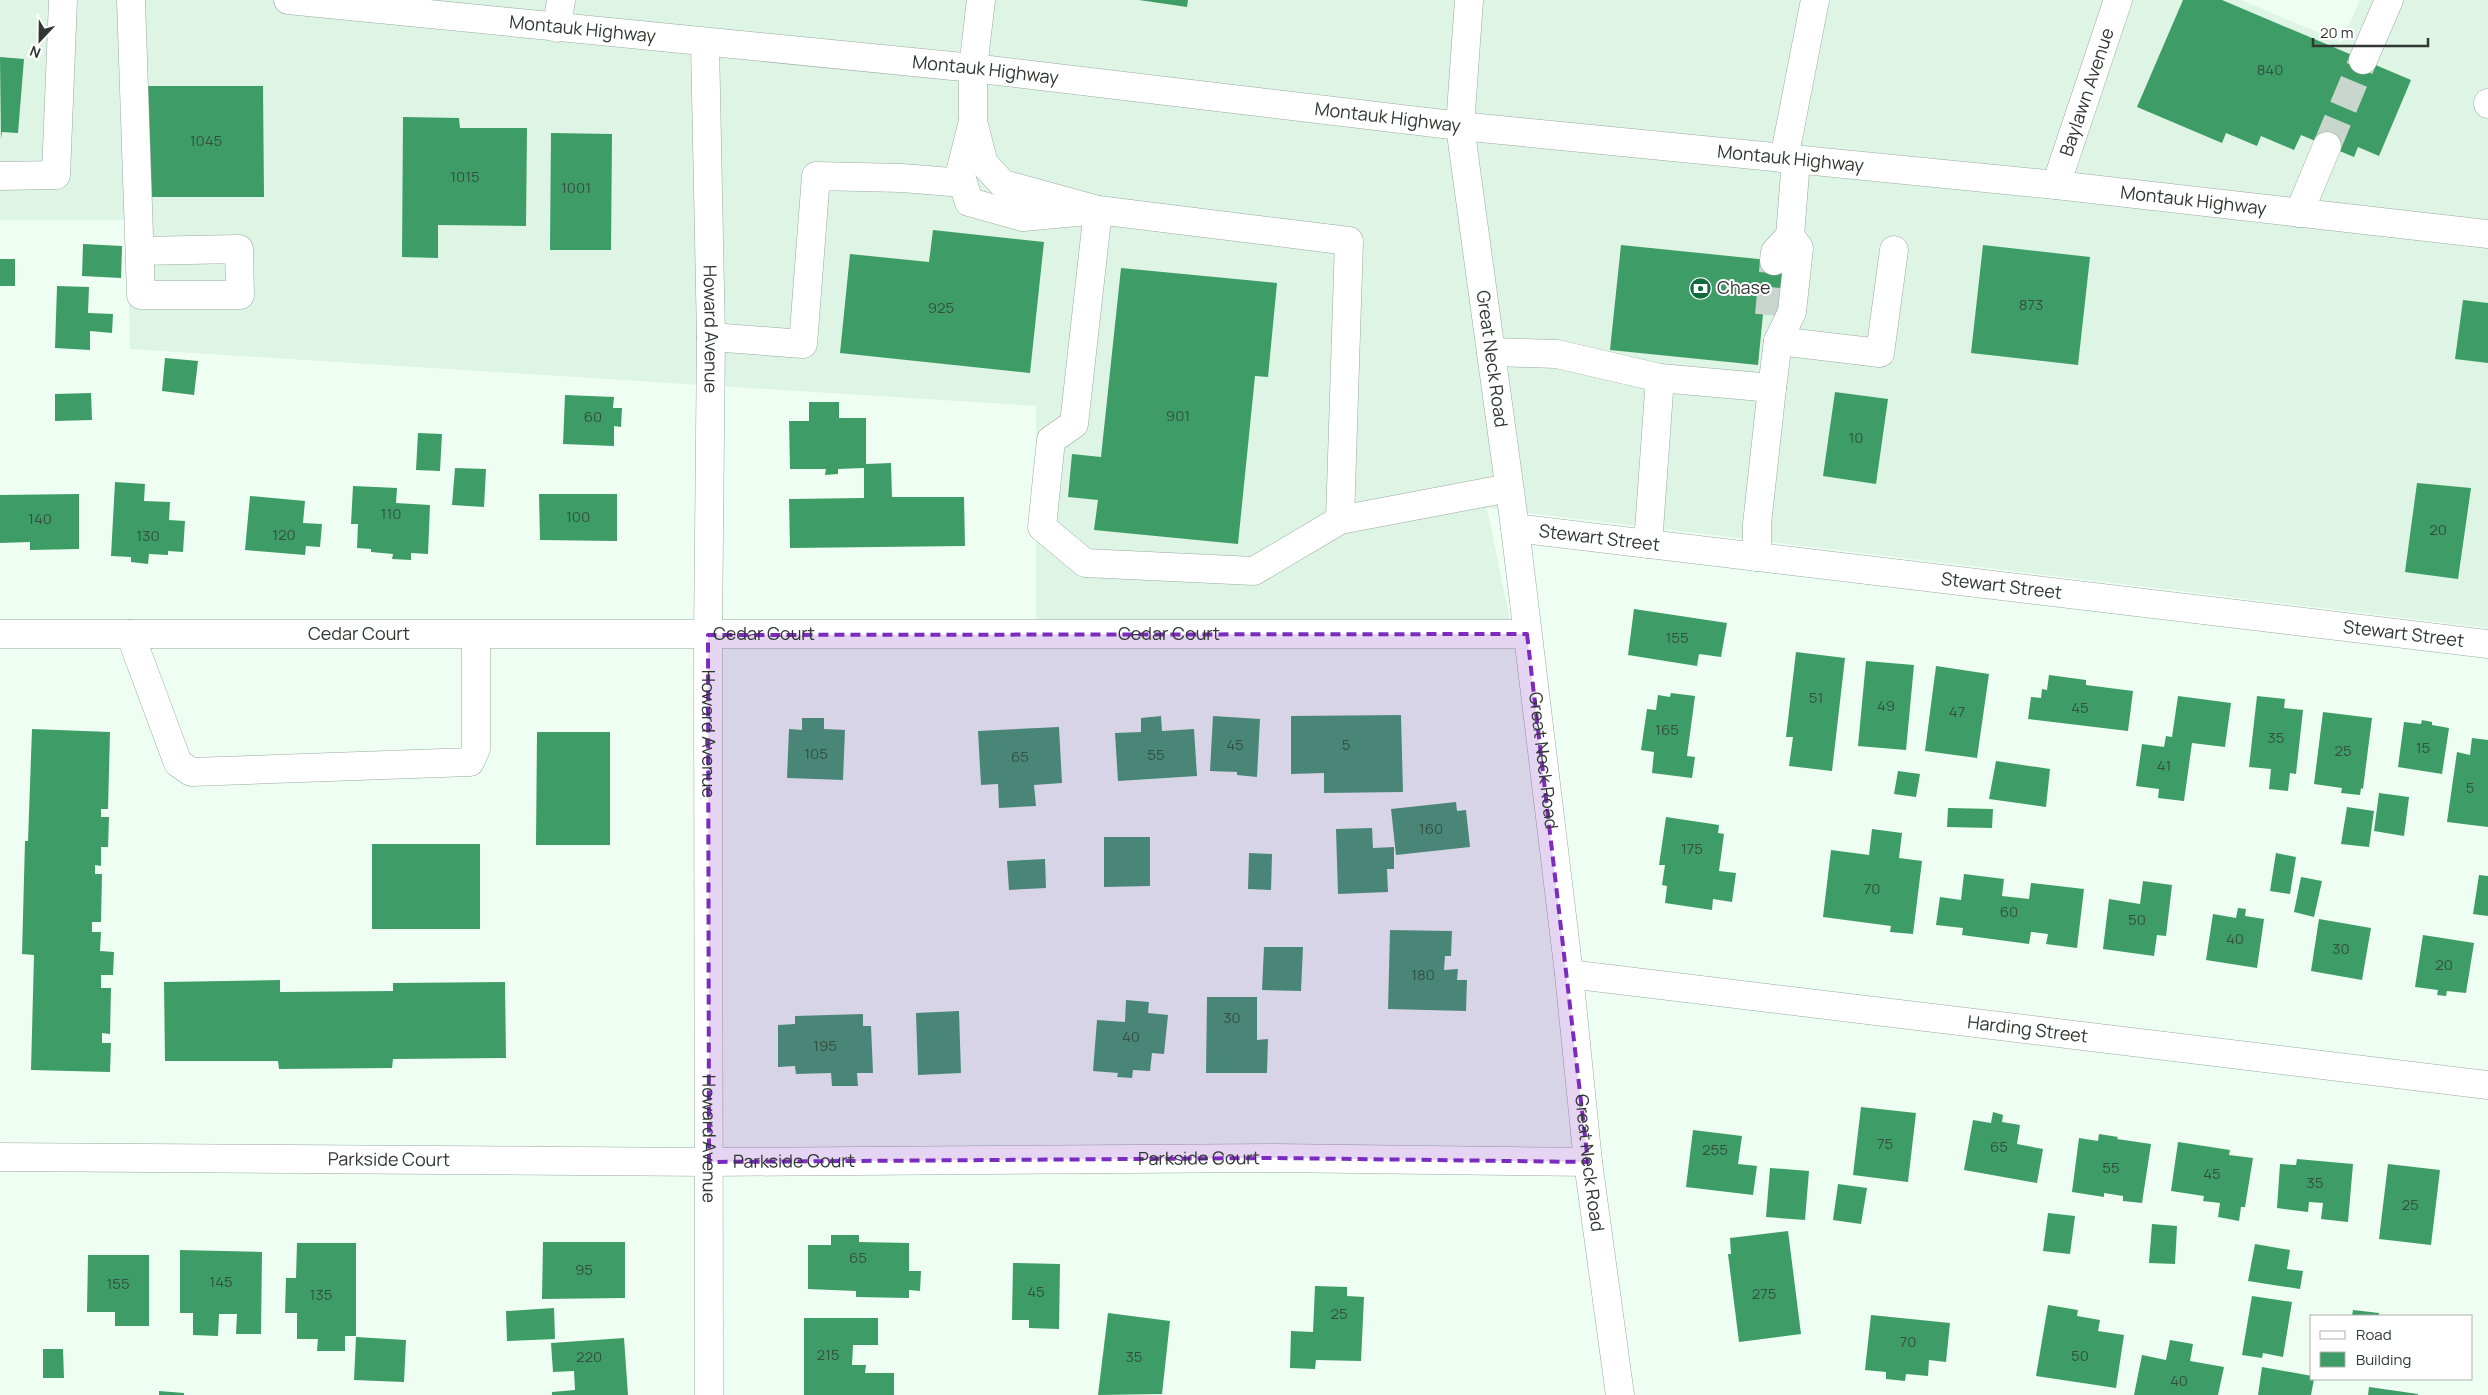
<svg xmlns="http://www.w3.org/2000/svg" width="2488" height="1395" font-family="Manrope,sans-serif">
<style>
.built{fill:#def5e5}
.building{fill:#3e9d66}
.lines{fill:none;stroke-linecap:round;stroke-linejoin:round}
.minor-tunnel{stroke:#c9d6cd;stroke-width:28;stroke-dasharray:28 14;stroke-linecap:butt}
.minor-casing{stroke:#9aa99f;stroke-width:29}
.major-casing{stroke:#9aa99f;stroke-width:29}
.minor{stroke:#fff;stroke-width:28}
.major{stroke:#fff;stroke-width:28}
.marked{fill:#7b2cbf;fill-opacity:0.2;stroke:#7b2cbf;stroke-width:4;stroke-dasharray:10 6;stroke-linejoin:round}
.labels{text-anchor:middle;stroke-width:4;stroke-linejoin:round;paint-order:stroke}
.number-label{font-size:15px;fill:#345040}
.street-label{font-size:18px;fill:#313733;stroke:#fff}
.poi-label{font-size:18px;fill:#313733;stroke:#fff;text-anchor:start}
</style>
<rect width="100%" height="100%" fill="#effef3"/>
<path class="built" d="M0 0H2241L2341 42 2360 0H2488V628L1487 508 1510 620 1036 621V406L130 349 127 220H0Z"/>
<g class="building">
<path d="M1139 0H1188L1187 7Z"/>
<path d="M2183 0H2222L2411 80 2379 156 2358 147 2354 157 2301 135 2294 150 2261 136 2257 146 2226 133 2222 143 2137 107Z"/>
<path d="M0 57 24 59 18 133 2 132 1 139Z"/>
<path d="M148 86H263L264 197H149Z"/>
<path d="M403 117 459 118 460 128H527L526 226 438 225V258L402 257Z"/>
<path d="M551 133 612 134 611 250H550Z"/>
<path d="M933 230 1044 242 1030 373 840 353 850 254 929 262Z"/>
<path d="M83 244 122 246 121 278 82 276Z"/>
<path d="M1621 245 1788 262 1783 316 1763 314 1758 365 1610 350Z"/>
<path d="M1983 245 2090 257 2078 365 1971 353Z"/>
<rect x="0" y="259" width="15" height="27"/>
<path d="M1121 268 1277 283 1268 377 1255 376 1238 544 1094 530 1098 500 1068 497 1072 454 1101 457Z"/>
<path d="M57 286 89 287 88 313 113 314 112 333 90 331V350L55 348Z"/>
<path d="M2463 300 2488 303V363L2455 359Z"/>
<path d="M165 358 198 361 194 395 162 391Z"/>
<path d="M1835 392 1888 399 1876 484 1823 476Z"/>
<path d="M91 393 92 420 55 421V394Z"/>
<path d="M565 395 614 397 613 408H622L621 427 614 426V446L563 444Z"/>
<path d="M809 402H839V418H866V464L891 463 892 497H964L965 546 790 548 789 499 864 498V468L838 469V474L825 475 826 469H790L789 421H809Z"/>
<path d="M418 433 442 434 440 471 416 470Z"/>
<path d="M455 468 486 469 484 507 452 505Z"/>
<path d="M115 482 145 484 144 501 170 502 169 520 185 521 183 552 168 551V555L149 554 148 564 131 562V557L111 556Z"/>
<path d="M2417 483 2471 488 2458 579 2405 572Z"/>
<path d="M353 486 397 488 396 503 430 505 428 554 411 553V560L392 559 393 554 371 552V549L357 548 358 524H351Z"/>
<path d="M79 494V549L30 550V542L0 543V495Z"/>
<path d="M539 494H617V541L540 540Z"/>
<path d="M250 496 305 501 303 523 322 524 320 547 306 546 305 555 245 550Z"/>
<path d="M1634 609 1727 623 1721 657 1699 654 1697 666 1628 655Z"/>
<path d="M1796 652 1845 658 1832 771 1789 766 1793 737H1786Z"/>
<path d="M1866 661 1914 665 1906 750 1858 746Z"/>
<path d="M1936 666 1989 674 1977 758 1925 751Z"/>
<path d="M2049 675 2086 680V685L2133 691 2128 731 2028 719 2031 697 2041 698 2042 689 2047 690Z"/>
<path d="M1671 693 1695 696 1687 756 1695 757 1692 778 1652 773 1654 752 1641 750 1647 709 1656 710 1658 695 1670 697Z"/>
<path d="M2178 696 2231 703 2225 747 2192 743 2184 801 2158 798 2159 789 2136 786 2142 744 2164 747 2166 736 2172 737Z"/>
<path d="M2257 696 2285 699 2284 708 2303 710 2296 774 2290 773 2288 791 2269 789 2271 769 2249 767Z"/>
<path d="M2323 712 2372 718 2363 789 2361 788 2360 795 2341 793 2342 788 2314 784Z"/>
<path d="M1401 715 1403 792 1324 793V773L1291 774V716Z"/>
<path d="M1161 716 1162 731 1194 729 1197 776 1118 781 1115 733 1141 732V718Z"/>
<path d="M1213 716 1260 719 1257 777 1237 775V772L1210 771Z"/>
<path d="M802 718H824V729L845 730 843 780 787 778 789 729 802 730Z"/>
<path d="M2422 720 2432 722V725L2449 728 2442 774 2398 767 2404 722 2421 724Z"/>
<path d="M1059 727 1062 783 1034 785 1036 806 999 808 998 784 981 785 978 731Z"/>
<path d="M32 729 110 732 108 809H101V817H109L108 847H101V866L95 865V874H102L101 922H92V932H101L100 951 114 952 113 975H101V988H111L110 1034 102 1033V1043H111L110 1072 31 1070 34 955 22 954 25 841H28Z"/>
<path d="M537 732H610V845H536Z"/>
<path d="M2472 738 2488 740V827L2447 822 2457 752 2470 755Z"/>
<path d="M1996 761 2050 769 2046 807 1989 799Z"/>
<path d="M1898 771 1920 774 1916 797 1894 794Z"/>
<path d="M2379 793 2409 797 2404 836 2374 831Z"/>
<path d="M1456 802 1457 811 1466 810 1470 847 1396 855 1391 809Z"/>
<path d="M2347 807 2374 811 2369 847 2341 844Z"/>
<path d="M1948 808 1993 809 1992 828 1947 827Z"/>
<path d="M1666 817 1719 825 1718 833 1724 834 1719 871 1736 873 1732 902 1713 899 1712 910 1665 903 1667 886 1662 885 1665 865H1659Z"/>
<path d="M1372 828 1373 848 1394 847V869H1387L1388 892 1338 894 1336 829Z"/>
<path d="M1872 829 1902 833 1899 858 1922 861 1913 934 1890 932 1891 926 1823 917 1831 850 1869 855Z"/>
<path d="M1104 837H1150V886L1104 887Z"/>
<rect x="372" y="844" width="108" height="85"/>
<path d="M1249 853 1272 854 1271 890 1248 889Z"/>
<path d="M2276 853 2296 857 2290 894 2270 891Z"/>
<path d="M1045 859 1046 888 1009 890 1007 861Z"/>
<path d="M1964 874 2004 879 2002 896 2029 899 2031 883 2084 889 2077 948 2046 944 2048 934 2031 932 2029 944 1962 935 1963 928 1936 925 1940 897 1961 900Z"/>
<path d="M2479 875 2488 876V916L2473 914Z"/>
<path d="M2301 877 2322 881 2314 917 2294 912Z"/>
<path d="M2143 881 2172 885 2166 936 2157 935 2154 956 2103 949 2109 899 2140 904Z"/>
<path d="M2238 908 2246 909 2245 916 2264 919 2257 968 2206 960 2213 914 2236 918Z"/>
<path d="M2319 919 2371 928 2362 980 2311 971Z"/>
<path d="M1390 930 1452 931 1451 956H1445L1444 970 1458 969 1457 980H1467L1466 1011 1388 1009Z"/>
<path d="M2423 935 2474 943 2466 993 2447 991 2446 996 2437 995 2438 990 2415 987Z"/>
<path d="M1264 947H1303L1301 991 1262 990Z"/>
<path d="M280 980V992L393 991V983L505 982 506 1058 393 1059 392 1068 279 1069 278 1061H165L164 982Z"/>
<path d="M1207 997H1257V1040L1268 1039 1267 1073H1206Z"/>
<path d="M1126 1000 1149 1002 1148 1013 1168 1015 1164 1054 1152 1053 1150 1071 1133 1070 1132 1078 1117 1077 1118 1073 1093 1071 1097 1020 1125 1022Z"/>
<path d="M959 1011 961 1073 918 1075 916 1013Z"/>
<path d="M863 1014V1026H871L873 1073H857L858 1086H832L831 1073 796 1074 795 1066 778 1067V1025L795 1024V1016Z"/>
<path d="M1861 1107 1916 1113 1908 1182 1853 1175Z"/>
<path d="M1993 1112 2003 1115 2002 1122 2020 1125 2017 1144 2043 1149 2037 1183 1964 1170 1973 1120 1991 1123Z"/>
<path d="M1693 1130 1742 1136 1738 1164 1757 1166 1753 1195 1686 1187Z"/>
<path d="M2099 1134 2118 1137 2117 1139 2151 1144 2142 1203 2123 1201V1196L2104 1193V1197L2072 1192 2079 1138 2098 1141Z"/>
<path d="M2178 1142 2230 1150 2229 1155 2253 1158 2245 1207H2241L2239 1221 2218 1217 2220 1203 2203 1201 2204 1196 2171 1191Z"/>
<path d="M2297 1159 2353 1164 2348 1222 2321 1219 2323 1203 2309 1202 2308 1212 2277 1208 2280 1164 2296 1165Z"/>
<path d="M2388 1164 2440 1170 2431 1245 2379 1239Z"/>
<path d="M1770 1168 1809 1171 1805 1220 1766 1217Z"/>
<path d="M1838 1184 1867 1188 1861 1224 1833 1220Z"/>
<path d="M2048 1213 2075 1216 2070 1254 2043 1251Z"/>
<path d="M2152 1224 2177 1226 2175 1264 2149 1263Z"/>
<path d="M1788 1231 1801 1334 1739 1342 1728 1254H1731L1730 1238Z"/>
<path d="M831 1235H859V1242L909 1243V1271H921L920 1291 909 1290V1298L856 1297V1291L808 1289V1245H831Z"/>
<path d="M543 1242H625V1298L542 1299Z"/>
<path d="M297 1243H356V1336H345V1351H317L318 1339H297V1313H285L286 1278H296Z"/>
<path d="M2255 1244 2290 1250 2287 1269 2303 1271 2300 1289 2248 1281Z"/>
<path d="M180 1250 262 1252 261 1334H236L237 1314H219L218 1336 193 1335V1313H180Z"/>
<path d="M88 1255H149V1326H115V1312H87Z"/>
<path d="M1013 1263 1060 1264 1059 1329 1029 1328V1320H1012Z"/>
<path d="M1315 1286 1347 1287V1296L1364 1297 1361 1361 1316 1360 1315 1369 1290 1368 1291 1331 1313 1332Z"/>
<path d="M2252 1296 2292 1302 2283 1357 2263 1353 2262 1358 2242 1355Z"/>
<path d="M2048 1305 2078 1310 2077 1316 2100 1320 2098 1331 2124 1335 2116 1388 2036 1376Z"/>
<path d="M554 1308 555 1339 507 1341 506 1311Z"/>
<path d="M2353 1310 2379 1313V1316H2352Z"/>
<path d="M1108 1313 1170 1321 1162 1394 1098 1395Z"/>
<path d="M1871 1315 1950 1323 1946 1362 1929 1360 1928 1376 1906 1374 1905 1381 1886 1379V1372L1865 1370Z"/>
<path d="M804 1318H878V1345H853L852 1365H866L865 1373H894V1395H804Z"/>
<path d="M356 1337 406 1340 404 1382 354 1380Z"/>
<path d="M624 1338 628 1395H552V1392L575 1390 574 1371 553 1372 551 1343Z"/>
<path d="M2170 1340 2193 1344 2190 1361 2224 1367 2218 1395H2134L2142 1355 2166 1360Z"/>
<path d="M43 1349H63L64 1378H43Z"/>
<path d="M2262 1367 2312 1376V1379H2314L2311 1395H2258Z"/>
<path d="M2369 1387 2418 1394V1395H2368Z"/>
<path d="M159 1391 184 1393V1395H159Z"/>
</g>
<g class="lines">
<g class="minor-tunnel">
<path d="M2327 146 2363 60"/>
<path d="M1769 315 1774 261"/>
</g>
<defs>
<g id="minor">
<path d="M131 0 141 295H240L239 249 140 251"/>
<path d="M981 0 973 68V121L984 164 1003 184 1098 210 1349 241 1340 520"/>
<path d="M557 28 561 0"/>
<path id="s1" d="M705 43 711 337 708 635 709 1395"/>
<path d="M2363 60 2389 0"/>
<path d="M2488 103V104"/>
<path d="M973 121 960 173 969 202 1023 217 1098 210 1074 424 1051 440 1042 527 1085 563 1254 571 1340 520 1509 488"/>
<path d="M1460 126 1469 0"/>
<path d="M1784 159 1815 0"/>
<path d="M0 176 56 175 63 0"/>
<path id="s2" d="M2056 185 2118 0"/>
<path d="M2299 213 2327 146"/>
<path d="M1774 261 1775 252 1790 236"/>
<path d="M711 337 803 344 816 176 902 178 963 183"/>
<path d="M1778 341 1880 353 1894 250"/>
<path d="M1491 352 1557 354 1660 378 1772 388 1757 524V557"/>
<path d="M1772 388 1778 341 1792 312 1799 248 1790 236 1796 160"/>
<path id="s3" d="M1515 528 2488 644"/>
<path d="M1648 544 1660 378"/>
<path id="s4" d="M0 634H1527"/>
<path d="M130 634 178 763 191 772 470 762 476 749V635"/>
<path id="s5" d="M1569 974 2488 1085"/>
<path id="s6" d="M0 1157 709 1162 1276 1158 1588 1162"/>
</g>
<g id="major">
<path id="s7" d="M288 0 973 68 1460 126 2056 185 2488 234"/>
<path id="s8" d="M1460 126 1515 528 1569 974 1588 1162 1620 1395"/>
</g>
</defs>
<use href="#minor" class="minor-casing"/>
<use href="#major" class="major-casing"/>
<use href="#minor" class="minor"/>
<use href="#major" class="major"/>
</g>
<path class="marked" d="M1527 634 1588 1162 1276 1158 709 1162 708 635Z"/>
<defs>
<symbol id="bank-disc" viewBox="-11 -11 22 22"><circle r="9.5" fill="#126b3e" stroke="#fff"/><path d="M-6-4H6V4H-6ZM0-2.3a2.3 2.3 0 1 0 0 4.6a2.3 2.3 0 1 0 0-4.6Z" fill="#fff"/></symbol>
</defs>
<g fill-rule="evenodd">
<use href="#bank-disc" x="1688" y="276" width="25" height="25"/>
</g>
<g class="labels">
<g class="number-label">
<text x="2270" y="75">840</text>
<text x="206" y="146">1045</text>
<text x="465" y="182">1015</text>
<text x="576" y="193">1001</text>
<text x="2031" y="310">873</text>
<text x="941" y="313">925</text>
<text x="1178" y="421">901</text>
<text x="593" y="422">60</text>
<text x="1856" y="443">10</text>
<text x="391" y="519">110</text>
<text x="578" y="522">100</text>
<text x="40" y="524">140</text>
<text x="2438" y="535">20</text>
<text x="284" y="540">120</text>
<text x="148" y="541">130</text>
<text x="1677" y="643">155</text>
<text x="1816" y="703">51</text>
<text x="1886" y="711">49</text>
<text x="2080" y="713">45</text>
<text x="1957" y="717">47</text>
<text x="1667" y="735">165</text>
<text x="2276" y="743">35</text>
<text x="1235" y="750">45</text>
<text x="1346" y="750">5</text>
<text x="2423" y="753">15</text>
<text x="2343" y="756">25</text>
<text x="816" y="759">105</text>
<text x="1156" y="760">55</text>
<text x="1020" y="762">65</text>
<text x="2164" y="771">41</text>
<text x="2470" y="793">5</text>
<text x="1431" y="834">160</text>
<text x="1692" y="854">175</text>
<text x="1872" y="894">70</text>
<text x="2009" y="917">60</text>
<text x="2137" y="925">50</text>
<text x="2235" y="944">40</text>
<text x="2341" y="954">30</text>
<text x="2444" y="970">20</text>
<text x="1423" y="980">180</text>
<text x="1232" y="1023">30</text>
<text x="1131" y="1042">40</text>
<text x="825" y="1051">195</text>
<text x="1885" y="1149">75</text>
<text x="1999" y="1152">65</text>
<text x="1715" y="1155">255</text>
<text x="2111" y="1173">55</text>
<text x="2212" y="1179">45</text>
<text x="2315" y="1188">35</text>
<text x="2410" y="1210">25</text>
<text x="858" y="1263">65</text>
<text x="584" y="1275">95</text>
<text x="221" y="1287">145</text>
<text x="118" y="1289">155</text>
<text x="1036" y="1297">45</text>
<text x="1764" y="1299">275</text>
<text x="321" y="1300">135</text>
<text x="1339" y="1319">25</text>
<text x="1908" y="1347">70</text>
<text x="828" y="1360">215</text>
<text x="2080" y="1361">50</text>
<text x="589" y="1362">220</text>
<text x="1134" y="1362">35</text>
<text x="2179" y="1386">40</text>
</g>
<g class="street-label">
<text dy="6" stroke="none"><textPath href="#s7" startOffset="296">Montauk Highway</textPath></text>
<text dy="6" stroke="none"><textPath href="#s7" startOffset="701">Montauk Highway</textPath></text>
<text dy="6" stroke="none"><textPath href="#s2" startOffset="98">Baylawn Avenue</textPath></text>
<text dy="6" stroke="none"><textPath href="#s7" startOffset="1106">Montauk Highway</textPath></text>
<text dy="6" stroke="none"><textPath href="#s7" startOffset="1511">Montauk Highway</textPath></text>
<text dy="6" stroke="none"><textPath href="#s7" startOffset="1916">Montauk Highway</textPath></text>
<text dy="6" stroke="none"><textPath href="#s1" startOffset="286">Howard Avenue</textPath></text>
<text dy="6" stroke="none"><textPath href="#s8" startOffset="235">Great Neck Road</textPath></text>
<text dy="6" stroke="none"><textPath href="#s3" startOffset="85">Stewart Street</textPath></text>
<text dy="6" stroke="none"><textPath href="#s3" startOffset="490">Stewart Street</textPath></text>
<text dy="6" stroke="none"><textPath href="#s3" startOffset="895">Stewart Street</textPath></text>
<text dy="6" stroke="none"><textPath href="#s4" startOffset="359">Cedar Court</textPath></text>
<text dy="6" stroke="none"><textPath href="#s4" startOffset="764">Cedar Court</textPath></text>
<text dy="6" stroke="none"><textPath href="#s4" startOffset="1169">Cedar Court</textPath></text>
<text dy="6" stroke="none"><textPath href="#s1" startOffset="691">Howard Avenue</textPath></text>
<text dy="6" stroke="none"><textPath href="#s8" startOffset="640">Great Neck Road</textPath></text>
<text dy="6" stroke="none"><textPath href="#s5" startOffset="462">Harding Street</textPath></text>
<text dy="6" stroke="none"><textPath href="#s1" startOffset="1096">Howard Avenue</textPath></text>
<text dy="6" stroke="none"><textPath href="#s6" startOffset="1199">Parkside Court</textPath></text>
<text dy="6" stroke="none"><textPath href="#s6" startOffset="389">Parkside Court</textPath></text>
<text dy="6" stroke="none"><textPath href="#s6" startOffset="794">Parkside Court</textPath></text>
<text dy="6" stroke="none"><textPath href="#s8" startOffset="1045">Great Neck Road</textPath></text>
</g>
<g class="poi-label">
<text x="1717" y="294">Chase</text>
</g>
</g>
<rect x="2310" y="1315" width="162" height="65" fill="#ffffff" stroke="#adafad"/>
<rect x="2320" y="1331" width="25" height="8" fill="#ffffff" stroke="#adafad"/>
<text x="2356" y="1340" font-size="15" fill="#313733">Road</text>
<rect x="2320" y="1352" width="25" height="15" fill="#3e9d66" stroke="#adafad"/>
<text x="2356" y="1365" font-size="15" fill="#313733">Building</text>
<g transform="translate(40 40) rotate(202)" stroke="#ffffff" stroke-width="4" paint-order="stroke">
<path d="M0-4L9 19L0 12L-9 19Z" fill="#313733"/>
<text y="-8" font-size="14" font-weight="bold" text-anchor="middle" fill="#313733">N</text>
</g>
<path d="M2313 38v8h115v-8" fill="none" stroke="#313733" stroke-width="2.5"/>
<text x="2320" y="38" font-size="15" fill="#313733" stroke="#ffffff" stroke-width="4" paint-order="stroke">20 m</text>
</svg>
